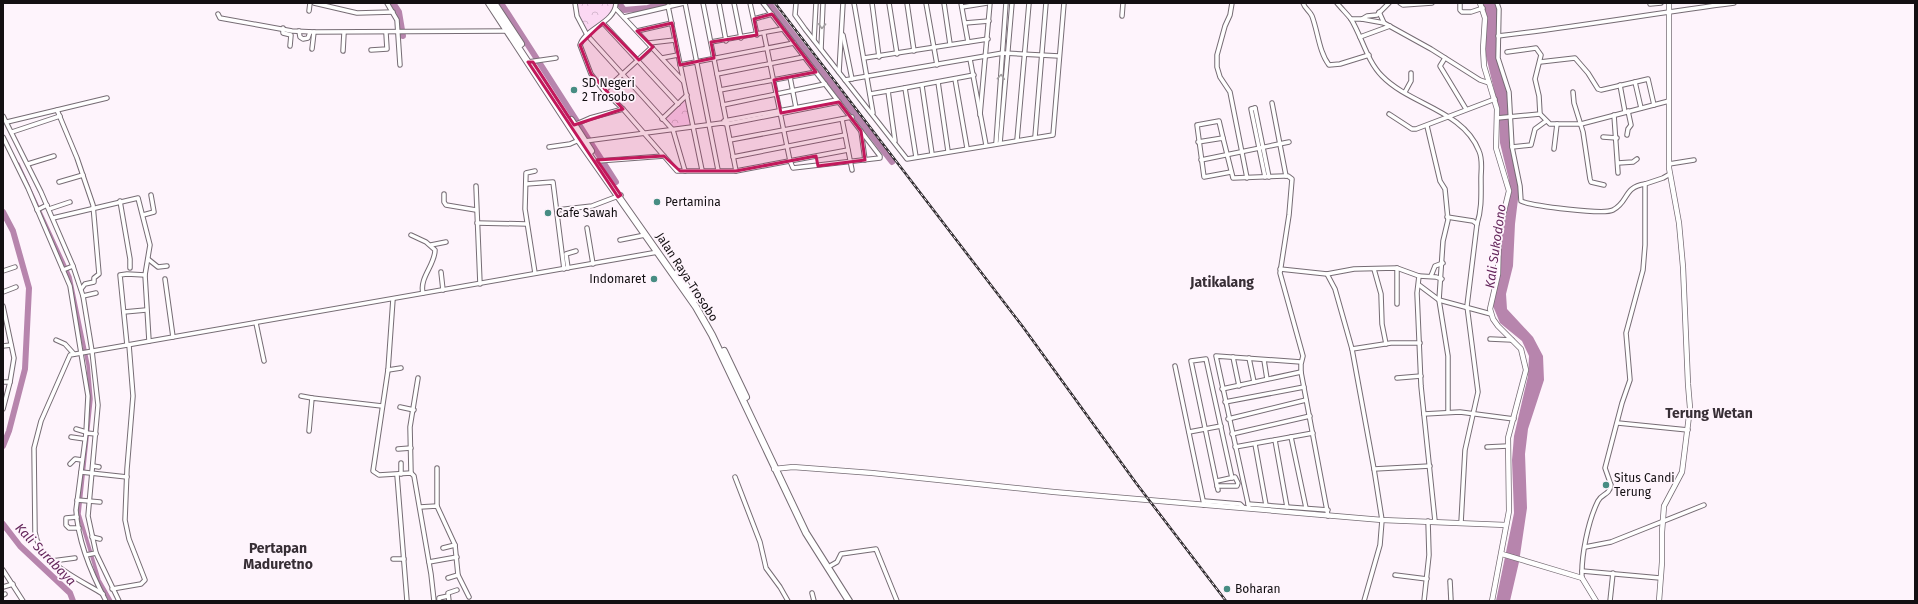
<svg xmlns="http://www.w3.org/2000/svg" width="1918" height="604" font-family="'Fira Sans',sans-serif">
<style>
.park{fill:url(#park-crowns)}
.water{fill:#b785ad}
.lines{fill:none;stroke-linecap:round;stroke-linejoin:round}
.canal{stroke:#b785ad;stroke-width:3.5}
.river{stroke:#b785ad;stroke-width:6}
.street-casing{stroke:#766c74;stroke-width:5.5}
.secondary-casing{stroke:#766c74;stroke-width:6}
.highway-casing{stroke:#766c74;stroke-width:8}
.street{stroke:#fff;stroke-width:3.5}
.secondary{stroke:#fff;stroke-width:4.5}
.highway{stroke:#fff;stroke-width:6}
.rail-casing{stroke:#322e31;stroke-width:2.5}
.rail{stroke:#fef4fc;stroke-width:1;stroke-dasharray:3;stroke-linecap:butt}
.oneway{stroke:#a19fa0}
.marked{fill:#c2185b;fill-opacity:0.2;stroke:#c2185b;stroke-width:3;stroke-linejoin:round}
.poi-dot{fill:#478c83;stroke:#fef4fc;stroke-width:1.5}
.labels{text-anchor:middle;stroke-width:3.5;stroke-linejoin:round;paint-order:stroke}
.poi-label{font-size:12px;fill:#130f12;stroke:#fef4fc;text-anchor:start}
.street-label{font-size:12px;fill:#130f12;stroke:#fef4fc}
.water-label{font-size:13px;font-style:italic;fill:#65275c;stroke:#fef4fc}
.quarter-label{font-size:14px;font-weight:bold;fill:#372e35;stroke:#fef4fc}
</style>
<defs>
<pattern id="park-crowns" width="20" height="18" patternUnits="userSpaceOnUse"><rect width="20" height="18" fill="#fbd8f3"/><path d="M2 6a3 3 0 1 1 6 0M12 15a3 3 0 1 1 6 0" fill="none" stroke="#d6b8cf"/></pattern>
</defs>
<rect width="100%" height="100%" fill="#fef4fc"/>
<g class="park">
<path d="M575 3H616L615 9 587 34 576 12Z"/>
<path d="M687 95 693 127 673 130 662 119Z"/>
</g>
<path class="water" d="M1483 3H1496L1498 13 1496 53 1508 90 1509 119 1519 191 1515 224 1513 266 1506 294 1507 309 1533 337 1543 356 1544 380 1528 429 1525 454 1527 508 1519 562 1510 601H1496L1514 513 1512 460 1514 436 1528 376 1529 356 1522 341 1500 323 1493 306 1500 269 1502 231 1509 197V180L1500 143 1499 111 1486 56V22Z"/>
<g class="lines">
<path class="canal" d="M18 164 70 277 88 365 91 399 79 514 99 580 111 601"/>
<g class="river">
<path d="M393 3 399 12 403 36"/>
<path d="M501 3 616 182"/>
<path d="M619 3 624 10 648 8 665 3"/>
<path d="M769 3 892 162"/>
<path d="M3 212 13 231 29 288 25 369 9 431 3 446"/>
<path d="M3 524 20 546 70 593 73 601"/>
</g>
<defs>
<g id="street">
<path d="M314 3 357 13 393 12"/>
<path d="M387 3 397 20 400 65"/>
<path d="M575 3 577 16 587 35 673 130 685 171"/>
<path d="M616 3C615 23 585 28 580 45L591 74 604 91 623 109 677 171H736L848 150"/>
<path d="M685 3 718 170"/>
<path d="M703 3 736 171"/>
<path d="M719 3 726 41"/>
<path d="M734 3 741 38"/>
<path d="M750 3 757 35"/>
<path d="M763 3 880 156V158L793 168 790 161 764 34"/>
<path d="M796 3 795 15 805 29 907 159 1053 135 1064 3"/>
<path d="M854 3 873 113"/>
<path d="M872 3 879 57"/>
<path d="M889 3 897 54"/>
<path d="M907 3 914 51"/>
<path d="M926 3 937 65"/>
<path d="M944 3 950 44"/>
<path d="M961 3 968 42"/>
<path d="M1232 3 1230 15 1225 26 1217 55V67L1220 77 1230 92 1247 178"/>
<path d="M1303 3C1305 9 1310 11 1312 16 1318 32 1319 52 1329 65L1340 64 1369 55"/>
<path d="M1337 3C1341 8 1347 14 1351 19 1362 37 1367 61 1382 76 1410 105 1463 110 1479 151 1483 160 1481 170 1481 178 1481 194 1482 209 1477 224L1467 306 1478 392 1465 450 1461 523"/>
<path d="M1400 3 1403 5 1432 3"/>
<path d="M1460 3V10L1462 12H1471L1483 8"/>
<path d="M1497 3 1499 9 1498 58 1509 92 1512 147 1520 186 1521 201C1532 206 1604 215 1613 210 1629 202 1623 187 1645 184"/>
<path d="M1650 4 1661 3"/>
<path d="M668 6 702 170"/>
<path d="M962 7 987 3"/>
<path d="M616 9 683 81"/>
<path d="M309 11 310 3"/>
<path d="M1379 12 1384 23"/>
<path d="M218 14 220 18 292 31 314 32 507 31"/>
<path d="M1122 16 1123 3"/>
<path d="M624 17 684 3"/>
<path d="M754 19 772 14"/>
<path d="M1351 19H1362L1384 23 1431 49 1480 80 1489 83"/>
<path d="M1362 19 1367 16 1377 15 1389 3"/>
<path d="M603 23 678 104"/>
<path d="M965 23 989 21"/>
<path d="M283 28V33L291 35 290 46"/>
<path d="M299 31 300 37 303 39 308 38 310 32"/>
<path d="M637 31 672 23"/>
<path d="M843 35 852 79"/>
<path d="M1498 36C1577 27 1655 13 1734 3"/>
<path d="M1360 37 1390 26"/>
<path d="M814 40 816 3"/>
<path d="M711 42 783 29"/>
<path d="M649 43 675 40"/>
<path d="M312 49 314 32"/>
<path d="M821 49 823 3"/>
<path d="M371 50 387 49 386 33"/>
<path d="M343 51 344 33"/>
<path d="M1507 52 1536 48 1541 55 1535 79 1539 96 1540 114 1550 124H1581L1669 101"/>
<path d="M662 58 678 55"/>
<path d="M864 58 988 39"/>
<path d="M1445 58 1440 66 1466 109"/>
<path d="M970 59 986 145"/>
<path d="M528 62 556 58"/>
<path d="M1540 62 1575 58 1588 73 1598 89 1601 90 1648 79 1654 105"/>
<path d="M680 65 794 43"/>
<path d="M839 72 843 3"/>
<path d="M717 74 804 57"/>
<path d="M790 77 796 108"/>
<path d="M955 79 967 148"/>
<path d="M845 80 1003 53 1059 56"/>
<path d="M938 82 948 151"/>
<path d="M1635 82 1641 108"/>
<path d="M1620 85 1625 112"/>
<path d="M922 86 932 154"/>
<path d="M905 88 916 157"/>
<path d="M720 90 816 72"/>
<path d="M604 91 652 47"/>
<path d="M1405 92 1411 81V73"/>
<path d="M1573 92 1574 103 1583 132 1590 179 1591 182 1604 185"/>
<path d="M870 94 888 91"/>
<path d="M1272 103 1286 176"/>
<path d="M723 105 825 84"/>
<path d="M1255 108 1251 109 1265 177"/>
<path d="M1255 108 1269 177"/>
<path d="M57 110 77 158 93 205 99 274 94 278V282L85 284 81 289"/>
<path d="M1389 114 1412 129H1416L1495 99"/>
<path d="M980 115 990 3"/>
<path d="M1614 115 1618 173"/>
<path d="M3 116 41 192 73 266 83 296 92 351 98 405 88 516 96 553 119 601"/>
<path d="M1497 118 1540 114"/>
<path d="M662 119 687 95"/>
<path d="M842 119 852 170"/>
<path d="M724 121 837 100"/>
<path d="M7 122 107 98"/>
<path d="M574 125 590 118 623 109"/>
<path d="M1427 126 1440 181 1445 189 1448 220 1443 241 1439 300 1448 356V412"/>
<path d="M861 131 865 160"/>
<path d="M12 132 60 116"/>
<path d="M1627 135 1628 129 1631 125 1628 111"/>
<path d="M3 137 28 188 70 286 88 396 86 433 76 510C78 542 91 573 106 601"/>
<path d="M1035 137 1046 3"/>
<path d="M1603 137 1617 138"/>
<path d="M1223 138 1219 121 1197 125 1204 177 1231 172"/>
<path d="M730 140 852 117"/>
<path d="M1017 140 1029 3"/>
<path d="M585 141 722 123 727 124 839 102"/>
<path d="M895 141 888 91 974 75"/>
<path d="M1198 142 1223 138 1233 178 1284 176H1288L1292 179 1289 215 1280 273 1303 356 1301 364V372L1328 516"/>
<path d="M996 143 1006 3"/>
<path d="M1000 143 1012 3"/>
<path d="M549 147 570 144 579 140"/>
<path d="M1512 147 1531 145 1535 129 1546 121"/>
<path d="M1554 149 1557 124"/>
<path d="M733 157 845 135"/>
<path d="M1201 160 1289 142"/>
<path d="M598 161 664 156"/>
<path d="M1618 163 1633 162 1637 159"/>
<path d="M28 164 54 156"/>
<path d="M1669 164 1694 160"/>
<path d="M535 171 526 173 525 209 535 273"/>
<path d="M59 182 83 175"/>
<path d="M526 184 553 182 564 269"/>
<path d="M476 186 480 284"/>
<path d="M444 194V202L446 205 476 210"/>
<path d="M120 201 130 259V268"/>
<path d="M49 209 70 202"/>
<path d="M37 210 47 205"/>
<path d="M557 210 592 206 621 195"/>
<path d="M143 215 154 212 151 195"/>
<path d="M1447 217 1473 221 1477 224"/>
<path d="M53 218 138 198 150 245 145 275 149 341"/>
<path d="M477 223 527 224"/>
<path d="M587 228 593 264"/>
<path d="M411 235 426 242 435 250C435 265 419 278 423 293"/>
<path d="M620 240 645 235"/>
<path d="M431 245 446 242"/>
<path d="M148 259 158 267 167 266"/>
<path d="M568 268 566 254 576 251"/>
<path d="M1280 269 1327 274 1354 269 1397 268 1419 276 1417 293 1421 386 1435 521"/>
<path d="M1374 269 1381 294 1382 324 1386 344"/>
<path d="M63 270 73 266"/>
<path d="M3 271 15 267"/>
<path d="M441 272 443 290"/>
<path d="M1327 274 1335 289 1352 349 1374 469 1382 520 1380 545 1364 601"/>
<path d="M1419 276 1436 277 1442 279"/>
<path d="M1431 276 1435 266 1443 263"/>
<path d="M165 279 173 337"/>
<path d="M1419 285 1439 300 1491 314"/>
<path d="M3 292 16 287"/>
<path d="M83 296 96 293"/>
<path d="M393 299 388 370 373 471 379 475 411 473 414 476 431 574 434 601"/>
<path d="M1397 304V268"/>
<path d="M3 306 14 358 10 382 3 409"/>
<path d="M124 312 146 310"/>
<path d="M256 323 264 361"/>
<path d="M1490 339 1512 340"/>
<path d="M56 340 65 344 74 354"/>
<path d="M127 345 120 275 127 274 145 275"/>
<path d="M3 346 11 345"/>
<path d="M1352 349 1391 343H1420"/>
<path d="M1233 357 1239 386"/>
<path d="M1249 358 1254 382"/>
<path d="M1264 360 1267 379"/>
<path d="M1175 366 1204 505"/>
<path d="M388 370 401 368"/>
<path d="M1397 378 1421 376"/>
<path d="M3 382H10"/>
<path d="M1222 389 1301 372"/>
<path d="M301 396 312 398"/>
<path d="M1225 402 1304 387"/>
<path d="M400 407 414 410"/>
<path d="M1424 414 1460 412 1514 419"/>
<path d="M1228 419 1306 400"/>
<path d="M1618 423 1688 430"/>
<path d="M76 429 86 432"/>
<path d="M309 431 312 398 382 406"/>
<path d="M1189 432 1221 426"/>
<path d="M86 433 96 434"/>
<path d="M1232 434 1310 416"/>
<path d="M71 437 85 439"/>
<path d="M1291 437 1306 508"/>
<path d="M1275 440 1287 507"/>
<path d="M1255 444 1266 505"/>
<path d="M1235 447 1313 433"/>
<path d="M1487 447 1508 446"/>
<path d="M398 449 411 448"/>
<path d="M70 464 75 459 82 460"/>
<path d="M93 466 99 467"/>
<path d="M437 468V506"/>
<path d="M1374 469 1430 466"/>
<path d="M81 472 127 477"/>
<path d="M411 473 410 427 418 378"/>
<path d="M401 474V463"/>
<path d="M397 475 407 601"/>
<path d="M735 477 760 542 766 568 780 587 788 601"/>
<path d="M1217 481 1235 477 1238 483 1237 486H1217"/>
<path d="M1218 490 1191 361 1206 359 1232 478"/>
<path d="M77 500 100 502"/>
<path d="M1204 501 1240 504 1244 508"/>
<path d="M1248 504 1328 510"/>
<path d="M420 507 437 506 455 545 458 575 469 597"/>
<path d="M1249 508 1216 356 1301 362"/>
<path d="M77 517 66 518V525L69 528H79"/>
<path d="M92 537 100 539"/>
<path d="M1585 547 1611 542 1704 505"/>
<path d="M443 548 455 545"/>
<path d="M86 555 96 553"/>
<path d="M393 559H404"/>
<path d="M52 561 75 558"/>
<path d="M429 562 457 557"/>
<path d="M830 566 837 562 841 554 876 549 897 601"/>
<path d="M3 570 23 601"/>
<path d="M1582 571 1660 578"/>
<path d="M1395 575 1427 579"/>
<path d="M448 578 458 575"/>
<path d="M1582 578C1581 556 1588 521 1598 501 1602 493 1609 496 1611 485L1605 468 1622 403 1630 380 1626 333 1643 270 1645 245V184L1663 178 1670 174"/>
<path d="M1450 581 1451 601"/>
<path d="M3 587 13 584"/>
<path d="M112 589 141 584 145 580 129 539 125 520 127 469 133 396 129 345"/>
<path d="M812 593 814 601"/>
<path d="M103 594C79 579 39 563 35 532L34 448 41 421 70 355 658 252"/>
<path d="M3 595 5 594"/>
<path d="M439 601V598L448 596"/>
<path d="M449 601 448 593 457 590"/>
<path d="M1424 601 1429 555 1428 521"/>
<path d="M1610 601 1613 573"/>
</g>
<g id="secondary">
<path d="M1480 3 1485 18 1483 49 1484 66 1497 109 1496 148 1509 191 1499 232 1498 274 1490 309 1493 319 1498 326 1521 349 1526 370 1508 438 1509 511 1492 601"/>
<path d="M774 469 793 467 872 473 1054 492 1382 520 1506 525"/>
<path d="M1502 554 1582 578 1596 601"/>
<path d="M1659 601 1662 562V532L1664 506 1682 472 1690 408 1688 384 1683 267 1679 223 1669 168V3"/>
</g>
<g id="highway">
<path d="M489 3 580 142 696 307 712 335 806 533 849 601"/>
<path d="M494 3 521 44"/>
<path d="M571 120 591 151"/>
<path d="M677 273 696 299"/>
<path d="M724 351 746 397"/>
</g>
</defs>
<use href="#street" class="street-casing"/>
<use href="#secondary" class="secondary-casing"/>
<use href="#highway" class="highway-casing"/>
<use href="#street" class="street"/>
<use href="#secondary" class="secondary"/>
<use href="#highway" class="highway"/>
<defs>
<path id="rail" d="M775 3 1023 327 1136 483 1226 601"/>
</defs>
<use href="#rail" class="rail-casing"/>
<use href="#rail" class="rail"/>
</g>
<defs><path id="oneway-chevron" d="M-2-3.5L2.5 0L-2 3.5" fill="none" stroke-width="1.6" stroke-linecap="round" stroke-linejoin="round"/></defs>
<g class="oneway">
<use href="#oneway-chevron" transform="translate(822 26) rotate(93)"/>
<use href="#oneway-chevron" transform="translate(1001 77) rotate(-86)"/>
</g>
<path class="marked" d="M772 14 816 72 774 80 781 113 839 102 861 131 865 160 818 166 816 156 736 171H680L664 156 597 160 621 195 618 197 528 62H533L574 125 623 109 591 74 580 45 603 23 639 60 653 47 637 31 672 23 680 65 714 58 711 42 757 35 754 19Z"/>
<g class="poi-dot">
<circle cx="574" cy="90" r="4"/>
<circle cx="657" cy="202" r="4"/>
<circle cx="548" cy="213" r="4"/>
<circle cx="654" cy="279" r="4"/>
<circle cx="1606" cy="485" r="4"/>
<circle cx="1227" cy="589" r="4"/>
</g>
<g class="labels">
<g class="poi-label">
<text x="582" y="87">SD Negeri<tspan x="582" dy="14">2 Trosobo</tspan></text>
<text x="665" y="206">Pertamina</text>
<text x="556" y="217">Cafe Sawah</text>
<text x="646" y="283" text-anchor="end">Indomaret</text>
<text x="1614" y="482">Situs Candi<tspan x="1614" dy="14">Terung</tspan></text>
<text x="1235" y="593">Boharan</text>
</g>
<g class="street-label">
<text transform="translate(687 277) rotate(57)" y="4">Jalan Raya Trosobo</text>
</g>
<g class="water-label">
<text transform="translate(1495 246) rotate(-82)" y="5">Kali Sukodono</text>
<text transform="translate(46 554) rotate(46)" y="5">Kali Surabaya</text>
</g>
<g class="quarter-label">
<text x="1222" y="287">Jatikalang</text>
<text x="1709" y="418">Terung Wetan</text>
<text x="278" y="553">Pertapan<tspan x="278" dy="16">Maduretno</tspan></text>
</g>
</g>
<rect width="1918" height="604" fill="none" stroke="#130f12" stroke-width="8"/>
</svg>
